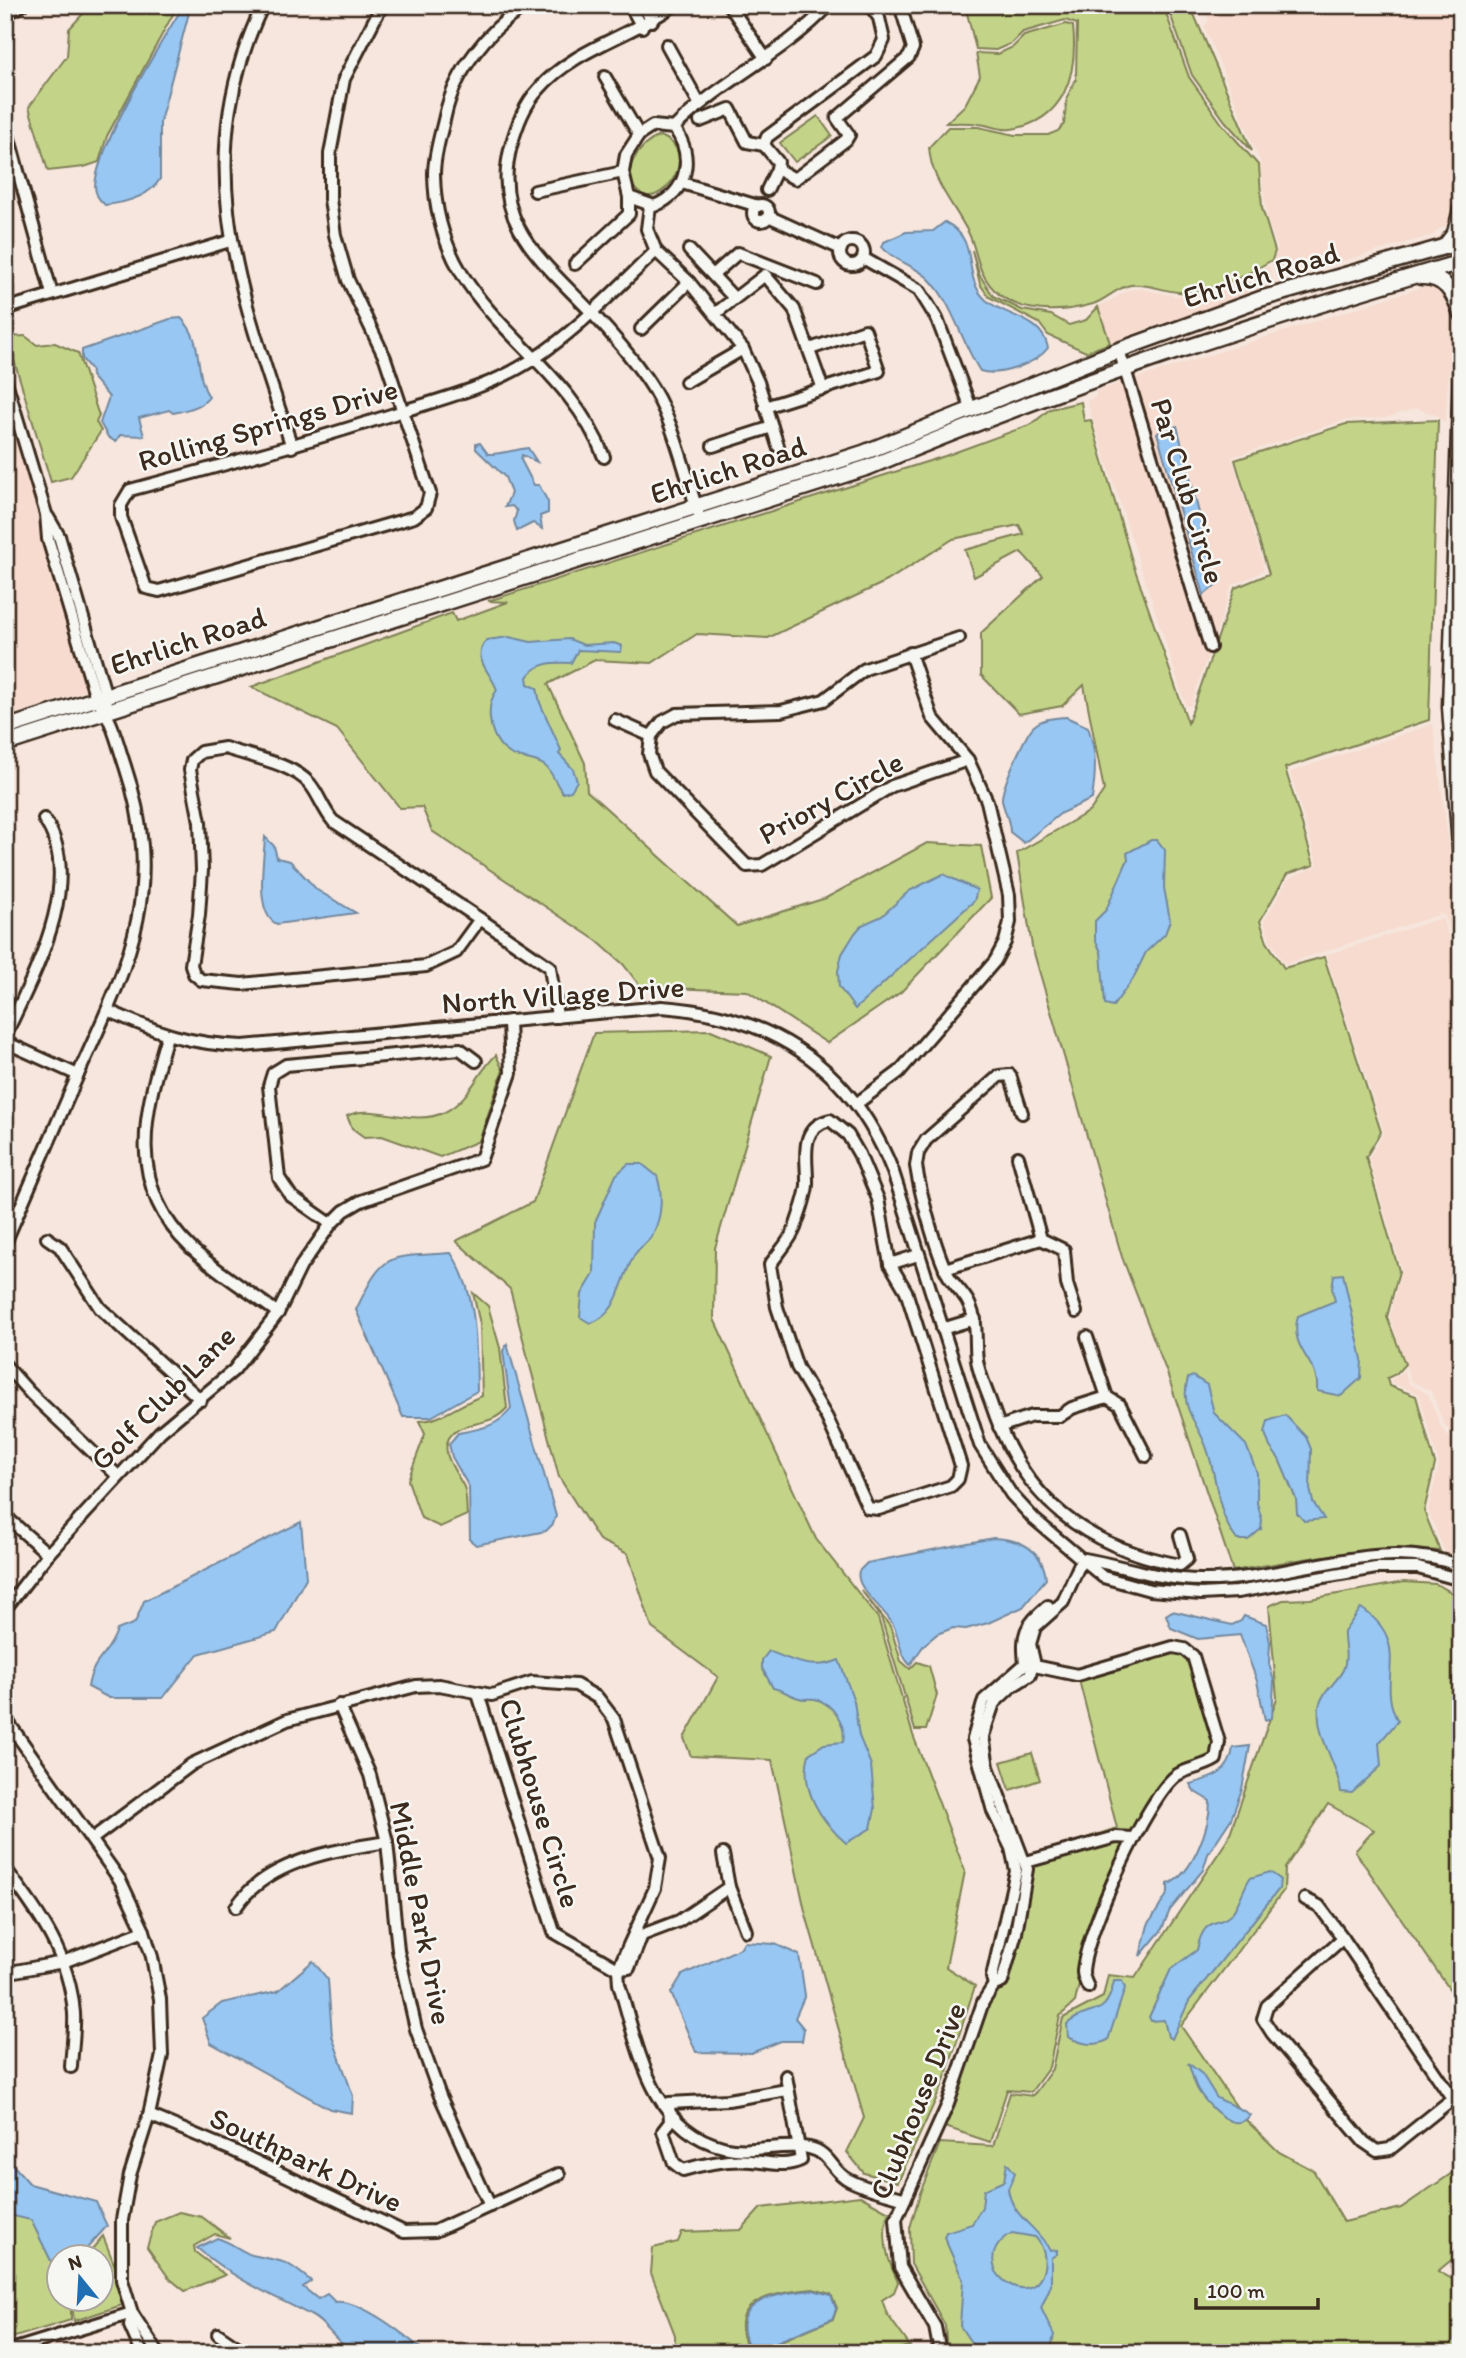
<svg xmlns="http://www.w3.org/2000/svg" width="1466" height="2358" font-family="Itim,sans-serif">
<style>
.built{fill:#f6dbce}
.green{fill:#c3d489;stroke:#7f7f54;stroke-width:2;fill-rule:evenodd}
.water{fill:#98c7f3;stroke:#73889e;stroke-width:2;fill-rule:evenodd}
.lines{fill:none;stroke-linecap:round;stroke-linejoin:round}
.minor-casing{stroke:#3b2a1e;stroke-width:16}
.major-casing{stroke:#3b2a1e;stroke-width:19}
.minor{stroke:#f6f6f2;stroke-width:10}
.major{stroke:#f6f6f2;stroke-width:14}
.labels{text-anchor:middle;stroke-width:5;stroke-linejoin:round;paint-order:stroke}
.street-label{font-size:30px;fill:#3b2a1e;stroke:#f6f6f2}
</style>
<rect width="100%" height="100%" fill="#f6e6dd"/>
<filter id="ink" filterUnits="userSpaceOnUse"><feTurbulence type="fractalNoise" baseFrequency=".0143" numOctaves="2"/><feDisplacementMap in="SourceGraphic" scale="14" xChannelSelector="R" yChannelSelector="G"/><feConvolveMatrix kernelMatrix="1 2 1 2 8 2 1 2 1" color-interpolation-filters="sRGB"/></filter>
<g filter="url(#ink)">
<g class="built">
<path d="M1202 5H1461V222L1440 228 1433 235 1277 280 1272 263 1278 249 1267 218 1260 161 1204 26 1209 21Z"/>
<path d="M1453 228 1444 239 1157 325 1110 343 1098 307 1129 290 1141 289 1176 296 1207 292 1232 285 1269 266 1274 282 1278 284 1434 239Z"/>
<path d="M1435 283 1440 285 1454 307 1445 422 1439 416 1416 408 1385 418 1345 420 1232 457 1264 568 1258 574 1232 585 1213 642 1132 380Z"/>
<path d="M1124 382 1209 652 1191 705 1186 706 1087 401 1096 397V391Z"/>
<path d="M5 393 89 690 5 718Z"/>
<path d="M1433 724 1461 941V964L1445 916 1441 914 1285 964 1270 940 1264 921 1289 878 1318 866 1290 772Z"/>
<path d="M1442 918 1461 974V1446L1444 1424 1431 1391 1411 1381 1390 1317 1401 1268 1369 1158 1384 1132 1326 955Z"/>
<path d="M1404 1371 1409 1384 1428 1394 1441 1427 1461 1452V1561L1442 1555 1444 1550 1428 1510 1439 1464 1419 1394 1392 1383 1391 1380Z"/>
</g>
<g class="green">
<path d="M91 5H178L107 136 99 162 84 167 48 171 29 107 67 56 69 29Z"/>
<path d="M965 5H1163L1189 77 1222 124 1259 166 1262 208 1275 251 1272 260C1245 276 1210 295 1178 292 1162 291 1148 283 1131 285 1117 287 1106 300 1093 304 1054 315 1002 315 982 272 976 259 975 245 968 232 953 203 931 181 929 147L948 127H978L1015 135H1048L1058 131 1064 124 1067 97 1076 79 1077 24 1065 20 1023 32 1012 43 996 50 976 49Z"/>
<path d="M1167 5H1190L1252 151 1225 121 1192 75Z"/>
<path d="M1066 24 1073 26C1078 74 1065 121 1011 129 1001 131 989 125 979 124 969 122 957 123 946 123L965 105 980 76 976 53 998 54 1013 47 1024 36Z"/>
<path d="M818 116 832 136 795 162 780 143Z"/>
<path d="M660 136C705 152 659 214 637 191 618 172 640 143 660 136Z"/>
<path d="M972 250 979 274 993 296 1022 310 1051 315 1069 325 1086 320 1098 307 1110 343 1086 352 1048 335 1039 323 989 297 980 284Z"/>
<path d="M25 336 37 345 55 343 78 353 99 416 96 422 101 431 71 477 51 482 7 337Z"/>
<path d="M1081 402 1084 421 1091 420 1132 561 1188 723 1235 588 1269 574 1235 460 1346 424 1438 420 1429 720 1285 768 1314 865 1287 874 1260 921 1267 942 1284 968 1324 957 1381 1132 1366 1157 1399 1271 1387 1317 1405 1364 1396 1374 1387 1378 1389 1386 1416 1396 1435 1464 1424 1511 1440 1551C1370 1545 1303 1559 1233 1571L1167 1373 1122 1257 1032 946 1017 853 1090 811 1104 790 1084 685 1062 706 1019 714 981 675V633L1043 576 1021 552 974 577 965 550 1024 534 1019 525 953 539 887 581 768 638 697 634 652 663 595 660 548 684 585 763 587 791 737 926 826 898 927 843 981 846 991 898 901 992 827 1043 747 991 641 987 623 964 597 941 432 831 422 807 400 808 337 729 251 687 452 613 456 621 508 602 488 601 945 456 1032 424 1050 409Z"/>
<path d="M711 1030 771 1056 715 1248 714 1319 816 1539 878 1618 913 1735 965 1871 946 1967 975 1986 943 2084 898 2182 864 2173 847 2152 864 2118 805 1911 772 1760 691 1756 684 1738 718 1677 652 1628 628 1554 599 1540 559 1477 510 1289 456 1241 533 1202 594 1033Z"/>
<path d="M496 1055 503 1070 479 1141 440 1157 382 1136 364 1137 352 1128 347 1116C373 1102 413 1128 445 1112 469 1100 477 1073 496 1055Z"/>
<path d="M473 1293 488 1306 500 1348 507 1408C491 1427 468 1420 453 1433 436 1449 456 1471 464 1487 467 1495 466 1506 467 1515L440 1527 421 1518 408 1480 425 1434 419 1421C442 1421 460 1403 482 1396L480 1324Z"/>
<path d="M1404 1582 1436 1584 1457 1595 1452 1729 1461 1750V2006L1355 1851 1374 1830 1328 1804 1285 1868 1284 1890 1181 2026 1245 2119 1279 2152 1313 2170 1344 2222 1401 2208 1461 2167V2252L1438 2271 1461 2284V2353H947L945 2325 911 2264 910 2228 920 2193 940 2143 993 2146 1010 2093 1033 2096 1052 2069 1063 2018 1103 1997 1108 1975 1135 1978 1228 1839 1277 1698 1269 1606 1283 1600 1310 1599Z"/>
<path d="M861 1590 890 1626 901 1661 910 1669 917 1662 929 1666 937 1695 926 1730H915L881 1617Z"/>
<path d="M1173 1652 1190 1659 1215 1742 1213 1756 1167 1779 1130 1833 1028 1857 1117 1828 1079 1680Z"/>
<path d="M1032 1753 1040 1780 1010 1790 1001 1762Z"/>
<path d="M1117 1842H1126L1096 1910 1075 2002 1060 2016 1049 2067 1031 2092 1007 2090 990 2142 942 2126C964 2082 971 2030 996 1989L1031 1866Z"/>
<path d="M860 2196 889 2212C880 2236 887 2260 898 2282L894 2292 882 2300 887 2314 910 2346 880 2353H675V2335L651 2273 653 2248 678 2242 682 2232 741 2230 761 2208ZM813 2289 831 2294 837 2308 833 2319 762 2349 747 2346C725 2299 778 2292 813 2289Z"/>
<path d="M179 2212 202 2217 230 2238 215 2234 194 2246 195 2252 225 2275 185 2291 169 2278 147 2247 155 2222Z"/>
<path d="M5 2214 31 2219 59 2277 60 2298 71 2299V2320L5 2340Z"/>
<path d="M103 2236 118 2274 125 2304 74 2321 72 2304 75 2299 102 2298V2256H86Z"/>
</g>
<g class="water">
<path d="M184 5H191L160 122V179C149 197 124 203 105 205 99 200 95 194 95 186 97 147 161 42 184 5Z"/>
<path d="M945 222C982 241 960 276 986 300 1007 318 1042 317 1048 348 1036 364 999 377 980 371 962 343 953 304 930 280 917 266 893 261 882 247L884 242 906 232 933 231Z"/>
<path d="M181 318C205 341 193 372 209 397 201 408 185 410 173 413L169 410 139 418 144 436 120 435 116 442 108 437 100 423 109 397 91 376 92 371 82 359V350L170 319Z"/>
<path d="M1177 426 1217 584 1204 595 1157 433Z"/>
<path d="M480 443 488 454C494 455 520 449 528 448L537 462 522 455 521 460 534 485H539L548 502V513L540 516 542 529 533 523 517 531 514 521 517 511 512 506 505 507 511 493 505 477 476 449V444Z"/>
<path d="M509 637 531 642 569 639 584 645 614 643 622 646 621 652 578 650 571 663C553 662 538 662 527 677L528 684 537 688 540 703 561 750 559 754 573 769 577 781 571 791 563 793C556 785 552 771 545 766 536 758 519 760 509 753 489 740 484 707 497 690 491 672 470 658 487 640Z"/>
<path d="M1066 717 1088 727C1097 753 1096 772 1092 799L1061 813 1024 843 1010 832C1010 820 1004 811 1002 800 1001 788 1026 733 1034 726 1043 718 1055 718 1066 717Z"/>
<path d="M265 837 274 846 277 858 290 861 317 890 356 913 277 924C254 914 264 860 265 837Z"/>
<path d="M1151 840H1157L1165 850 1164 888 1170 920 1165 934 1146 952 1133 979 1113 1006 1105 1004 1101 952 1095 939V921L1106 910 1128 859 1127 853Z"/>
<path d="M943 874 977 890 974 901 855 1009 839 987 838 971 842 954 855 933 862 925 882 916 909 891Z"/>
<path d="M628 1164H642L657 1176C663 1194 662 1217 653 1234 649 1242 640 1247 635 1254 620 1278 620 1315 590 1323L580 1317 582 1294 594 1274 595 1222 616 1175Z"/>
<path d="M451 1253C478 1294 476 1343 477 1391L431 1417H403L356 1310C385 1249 387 1258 451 1253Z"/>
<path d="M1343 1274 1362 1359 1361 1378 1341 1396 1317 1391C1320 1360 1288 1351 1298 1316L1335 1301 1332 1288 1334 1275Z"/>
<path d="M507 1344 556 1516 553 1524 546 1531 476 1545 470 1540 469 1487 452 1457 449 1444 458 1433C480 1429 497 1427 511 1409L503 1351Z"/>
<path d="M1193 1376 1207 1385 1214 1413 1246 1445 1257 1473V1503L1262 1520 1261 1529 1248 1540H1237C1216 1513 1218 1480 1207 1449 1198 1422 1179 1410 1188 1378Z"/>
<path d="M1285 1415 1306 1437 1311 1449 1310 1489 1313 1502 1324 1519 1304 1521 1297 1513 1296 1499 1279 1459 1270 1447 1265 1433 1268 1421Z"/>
<path d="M301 1522 306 1578 276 1632 198 1654 163 1698H109L88 1687C93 1657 108 1657 117 1630L135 1623 144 1601Z"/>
<path d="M993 1538C1020 1539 1043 1549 1046 1579L1023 1607 988 1623 966 1629 953 1628 937 1634 924 1645 910 1665C899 1654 900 1638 893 1625 885 1608 854 1589 859 1571L867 1563Z"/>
<path d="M1361 1608C1415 1644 1374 1680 1398 1721L1379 1743 1381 1766 1352 1793 1341 1792C1338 1763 1315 1737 1319 1707 1321 1693 1337 1682 1343 1670 1349 1656 1343 1645 1344 1632Z"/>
<path d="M1172 1611 1232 1625 1241 1621 1244 1616 1266 1624 1270 1642 1269 1664 1274 1681 1272 1718 1265 1720 1257 1681 1240 1635 1198 1639 1171 1628 1166 1615Z"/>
<path d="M769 1651C793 1661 814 1671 839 1660L854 1701 859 1736 871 1765 875 1809 871 1828 846 1843C821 1821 799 1789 809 1754L824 1744 843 1742C847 1724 832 1703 815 1699 810 1698 804 1700 799 1698 789 1695 783 1690 773 1688L762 1668V1660Z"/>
<path d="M1250 1746 1242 1789 1231 1819 1208 1854 1203 1870 1170 1910 1161 1931 1140 1956 1148 1925 1168 1893V1884C1193 1875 1210 1826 1210 1801L1195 1792 1190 1784C1212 1778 1230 1774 1233 1748Z"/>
<path d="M1270 1872 1280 1879 1279 1889 1189 2001 1172 2039 1168 2037 1164 2020 1151 2021 1149 2017 1171 1969 1197 1950C1204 1913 1221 1928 1232 1913 1240 1902 1243 1889 1250 1878Z"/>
<path d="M744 1942 775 1944 799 1955 805 1995 795 2018 804 2029 802 2041H781L751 2053 696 2052 671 1993 682 1975 741 1948Z"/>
<path d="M313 1961 328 1980 332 2036 353 2096 352 2113 330 2109 211 2043 202 2018 222 2003 278 1991Z"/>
<path d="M1114 1981H1122L1125 1988 1108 2040C1094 2047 1082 2044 1068 2037L1067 2024C1089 2004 1106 2022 1114 1981Z"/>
<path d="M1188 2063 1202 2074 1217 2098 1246 2112 1250 2115C1236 2137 1206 2104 1198 2090 1193 2082 1192 2072 1188 2063Z"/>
<path d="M5 2156 30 2184 96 2202 107 2226 80 2256H60L59 2277 31 2220 5 2214Z"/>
<path d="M1007 2163 1015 2173 1008 2189C1012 2218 1039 2227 1050 2251L1057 2250V2254L1051 2258V2285L1041 2308 1054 2335 1050 2353H978L960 2326 963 2280 944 2237 946 2232 972 2224 982 2207 984 2190 1004 2181ZM1012 2233 1035 2237C1043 2245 1046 2257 1044 2268 1034 2317 959 2265 1012 2233Z"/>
<path d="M217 2238C231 2242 242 2252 252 2255 285 2263 282 2257 311 2281L303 2287 318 2299 327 2294 335 2302C361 2299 406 2336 426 2353 406 2353 376 2358 357 2352 336 2346 329 2325 312 2316 270 2294 235 2280 197 2248Z"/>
<path d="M813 2290 831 2295 836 2309 832 2319 762 2348 748 2345C728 2299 779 2293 813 2290Z"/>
</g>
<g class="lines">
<defs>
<g id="minor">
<path d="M263 5C187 163 242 295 292 447"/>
<path d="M382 5 344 79 330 154V199L335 235 348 280 385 358 430 493 426 508 414 517 159 591 146 588 121 517V505L130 490C221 466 311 441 400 412 445 398 492 386 532 360 578 330 617 288 656 251"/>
<path d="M529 5C489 26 454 73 445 116 441 134 434 155 434 174 436 315 560 344 604 457"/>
<path d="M630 5 642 27"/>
<path d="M643 5 652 21"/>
<path d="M674 5C632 36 573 49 539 89 524 105 517 125 511 146 490 224 545 263 592 313 611 333 630 355 646 378 673 416 683 468 698 512"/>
<path d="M729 5 766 59"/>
<path d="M870 5 879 18 884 40 876 56 767 137 764 145 778 162 777 169 795 179 846 140 849 135 837 118 909 57 913 48 900 5"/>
<path d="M5 15 22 5"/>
<path d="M667 45 699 103"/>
<path d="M605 77 639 135"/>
<path d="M700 121 730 109 747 142 764 145"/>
<path d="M5 124 52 294"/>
<path d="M674 128C720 81 784 54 829 5"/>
<path d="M682 183 758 206"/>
<path d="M767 190 777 169"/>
<path d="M535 191 623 172"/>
<circle cx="761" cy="213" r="8"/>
<path d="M650 206 647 229 656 251 689 282 743 349 758 382 778 446"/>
<path d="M768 216 841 249"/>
<circle cx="852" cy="253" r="12"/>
<path d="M689 250 734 298"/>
<path d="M863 258 919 290 937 319 971 408"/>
<path d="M575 264 629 214V197L623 172 626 155 639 135 653 126 674 128C695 156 688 193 654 206L629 197"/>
<path d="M713 275 738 253 817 284"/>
<path d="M5 309 230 241"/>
<path d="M716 313 765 275 794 309 823 389"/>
<path d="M641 329 689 282"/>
<path d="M1119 350 1210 647"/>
<path d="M5 378 46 514 48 539 96 698C112 718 117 742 125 766 167 891 128 965 77 1077 53 1132 29 1188 5 1243"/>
<path d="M686 382 743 349"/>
<path d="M765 407 879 371 865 330 810 349"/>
<path d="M713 446 772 427"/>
<path d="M48 517 59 536 107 700"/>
<path d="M959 638 865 669 824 700 781 711 677 714 662 722 651 736 649 754 655 771 747 866 762 865 892 786 968 760"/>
<path d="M615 720 651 736"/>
<path d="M225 748C251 757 292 763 310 784 319 795 323 809 333 821L480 919 456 952 426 966 242 984 201 980 194 974 191 965 199 915 202 870 200 822 190 770 192 760 201 752Z"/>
<path d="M480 919 550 967 557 1017"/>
<path d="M109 1011C159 1033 188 1044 243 1046L662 1007C773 1015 852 1067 893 1172L980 1445 1011 1494 1034 1519 1103 1577 1150 1590 1201 1594 1237 1592 1376 1568H1418L1461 1580"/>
<path d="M5 1036C32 978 87 880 44 819"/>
<path d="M167 1036C144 1113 125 1185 191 1248 217 1272 250 1292 278 1313"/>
<path d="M5 1042 78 1075"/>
<path d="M856 1104 899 1072 995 961 1005 942 1010 922 1009 895 987 801 968 760 932 717 910 653"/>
<path d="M1022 1113 1010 1075 999 1076 926 1140 918 1153 916 1166C920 1193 935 1248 947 1273 956 1290 968 1293 974 1318 977 1331 975 1346 977 1360 979 1375 987 1391 992 1406 1023 1499 1085 1547 1180 1565L1187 1559 1180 1535"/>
<path d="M830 1120 848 1135 859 1154 878 1199 890 1264 906 1291 961 1466 958 1479 951 1486 879 1509 868 1508 827 1418 797 1367 777 1307 770 1265C778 1253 790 1241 795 1228 799 1215 806 1198 807 1185 808 1160 797 1128 830 1120Z"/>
<path d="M1018 1157 1041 1239 1064 1250 1067 1284 1076 1312"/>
<path d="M331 1224 291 1196 279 1178 269 1086 273 1073 286 1065 460 1049 476 1061"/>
<path d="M47 1238 60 1247 100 1308 201 1400"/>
<path d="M890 1264 918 1255"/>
<path d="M945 1269 1041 1239"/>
<path d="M942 1329 975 1319"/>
<path d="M1087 1337 1107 1397 1120 1405 1146 1456"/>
<path d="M5 1365 30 1393 118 1476"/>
<path d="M999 1427 1032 1416H1060L1072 1408 1107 1397"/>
<path d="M5 1516 48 1554"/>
<path d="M1085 1559C1124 1566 1160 1580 1201 1580 1289 1582 1374 1534 1461 1566"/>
<path d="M5 1609 48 1554 160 1432 234 1370 278 1313 301 1266 331 1224 344 1211 361 1201 481 1159 511 1073 509 1021"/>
<path d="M1025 1664 1077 1675 1173 1647 1184 1649 1193 1656 1219 1742 1216 1759C1204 1767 1188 1768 1177 1775 1148 1795 1084 1936 1083 1972 1083 1976 1086 1983 1088 1987"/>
<path d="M478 1694 554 1932 618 1969 629 1968 642 1935 679 1921 729 1887 723 1854"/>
<path d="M339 1705 370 1775 387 1842 398 1950 416 2029 440 2096 490 2206"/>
<path d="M5 1718 120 1880 144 1931 152 1957 160 1999 162 2055 149 2115 130 2175 122 2220V2280L132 2313 158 2353"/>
<path d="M92 1839 192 1764 287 1720 416 1686 439 1685 492 1695 532 1682 576 1685 598 1698 614 1719 660 1858 655 1888 618 1969 619 1984C638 2046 650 2129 723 2147 750 2154 781 2143 809 2148 830 2152 832 2172 849 2180 866 2189 887 2193 905 2199"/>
<path d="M1026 1862 1116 1837 1132 1838"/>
<path d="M5 1868C39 1914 69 1953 74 2013 75 2030 72 2049 71 2067"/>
<path d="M729 1887 746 1931"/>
<path d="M1305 1899 1319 1906 1343 1938 1452 2098"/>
<path d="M236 1907C267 1860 336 1850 387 1842"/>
<path d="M1343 1938 1267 2006 1263 2019 1272 2033 1364 2142 1377 2151 1390 2149 1461 2092"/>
<path d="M5 1973 63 1962 144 1931"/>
<path d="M994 1985 992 1977 1016 1871 1011 1848 993 1811 973 1739 984 1700 1025 1664C1022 1632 1024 1627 1048 1606"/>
<path d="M786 2076 801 2160C784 2168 769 2162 751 2161 729 2159 704 2164 683 2170L674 2163 663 2131 670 2122 669 2103 728 2100 787 2090"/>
<path d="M149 2115 232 2150 404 2232 435 2231 559 2174"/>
<path d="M132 2313 130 2326 142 2353"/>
<path d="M218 2334 246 2353"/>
<path d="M5 2352 132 2313"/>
<path d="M940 2353 935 2327 900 2267 896 2219 948 2104 983 2002 994 1985 1002 1982 1016 1933 1027 1869 988 1767 983 1736 994 1703 1011 1687 1030 1675 1034 1661 1030 1644 1035 1627 1063 1602 1082 1559"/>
</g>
<g id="major">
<path d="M1444 247 1455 233 1461 209"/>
<path d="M1421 277C1445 276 1454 293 1461 314"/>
<path d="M1461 370 1450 707 1461 860"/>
<path d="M5 728 863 453 1119 350 1260 299 1461 242"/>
<path d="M5 744 869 467C1062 386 1260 321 1461 262"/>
</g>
</defs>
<use href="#minor" class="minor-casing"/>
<use href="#major" class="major-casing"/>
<use href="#minor" class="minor"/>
<use href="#major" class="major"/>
</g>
</g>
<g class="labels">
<g class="street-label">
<text transform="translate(1261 275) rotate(-17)" y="10">Ehrlich Road</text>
<text transform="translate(268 425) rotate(-16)" y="10">Rolling Springs Drive</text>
<text transform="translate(728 470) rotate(-18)" y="10">Ehrlich Road</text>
<text transform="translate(1188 491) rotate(73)" y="10">Par Club Circle</text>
<text transform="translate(188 641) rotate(-18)" y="10">Ehrlich Road</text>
<text transform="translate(831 798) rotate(-29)" y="10">Priory Circle</text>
<text transform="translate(563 995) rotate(-4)" y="10">North Village Drive</text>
<text transform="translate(163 1398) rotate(-45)" y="10">Golf Club Lane</text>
<text transform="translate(540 1803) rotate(73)" y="10">Clubhouse Circle</text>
<text transform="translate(421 1913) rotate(79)" y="10">Middle Park Drive</text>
<text transform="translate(918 2101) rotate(-68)" y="10">Clubhouse Drive</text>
<text transform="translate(306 2160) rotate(25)" y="10">Southpark Drive</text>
</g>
</g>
<rect width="1466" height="2358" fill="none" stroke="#f6f6f2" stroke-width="28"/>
<rect x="14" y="14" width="1438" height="2330" fill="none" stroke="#3b2a1e" stroke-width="2.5" filter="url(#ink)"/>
<g transform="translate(80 2278) rotate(342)"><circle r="33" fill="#f6f6f2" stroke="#aba49d" stroke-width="2"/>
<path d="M0-5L12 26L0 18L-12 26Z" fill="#1f6fb2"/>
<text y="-10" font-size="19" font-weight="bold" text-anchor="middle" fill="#3b2a1e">N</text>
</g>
<path d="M1196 2298v10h122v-10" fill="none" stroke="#3b2a1e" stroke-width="3.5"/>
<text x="1207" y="2298" font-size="21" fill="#3b2a1e" stroke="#f6f6f2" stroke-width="5" paint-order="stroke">100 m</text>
</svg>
